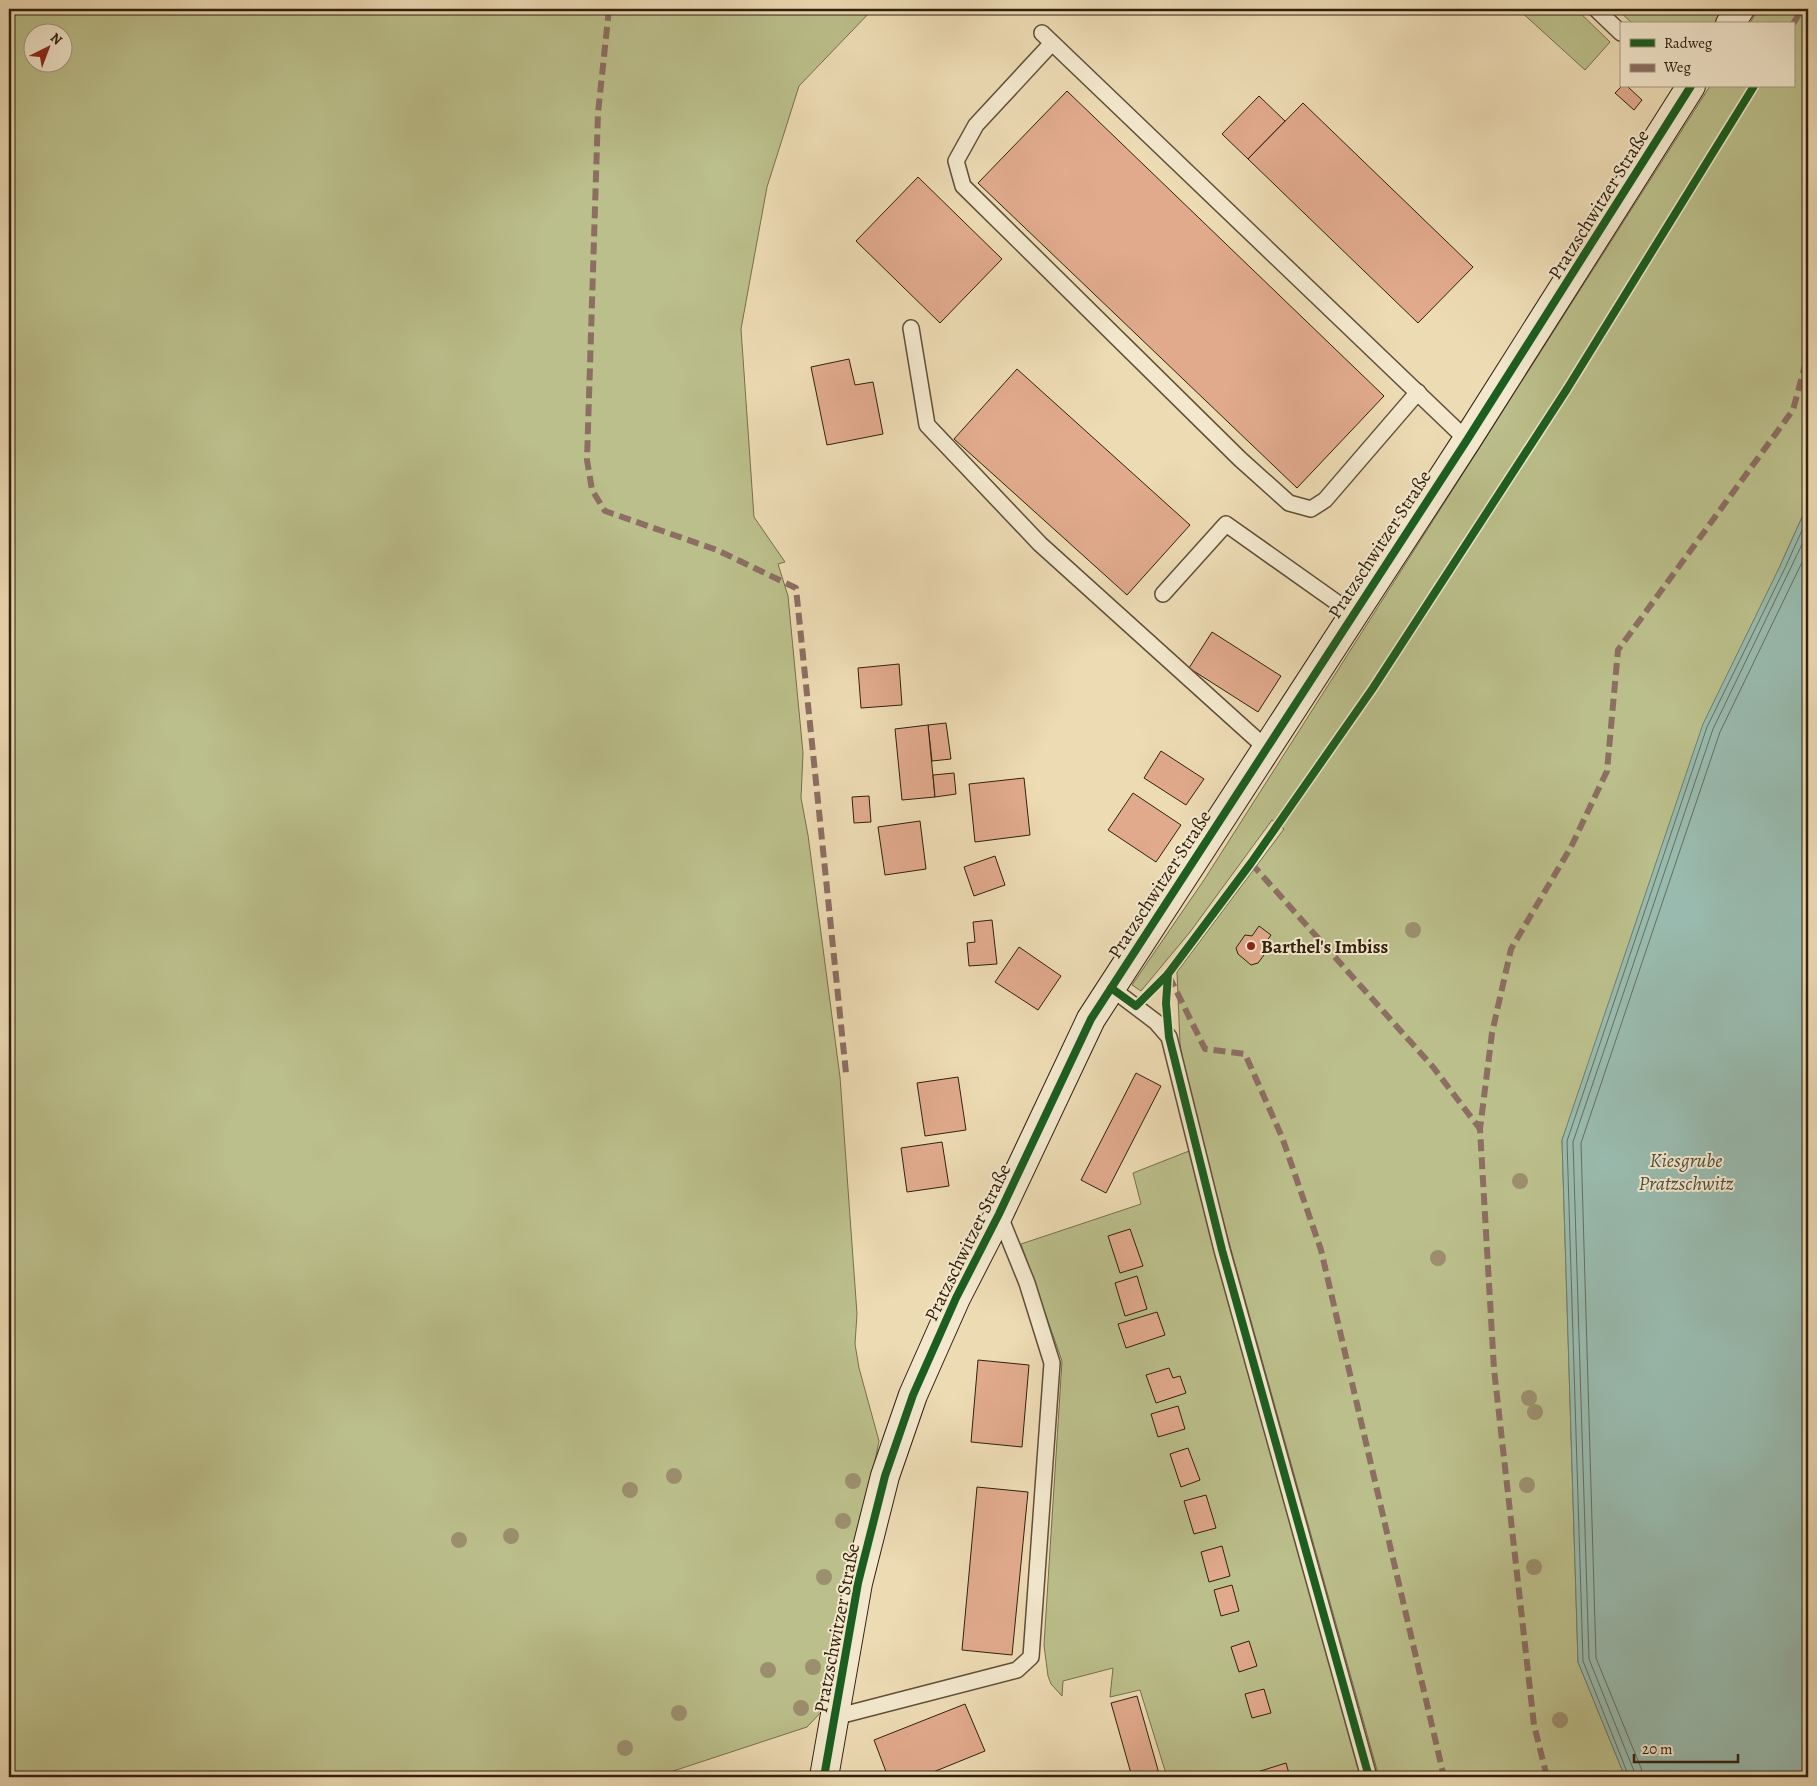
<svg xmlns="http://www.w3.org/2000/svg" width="1817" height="1786" font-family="Alegreya,serif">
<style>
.green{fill:#bbbf8b;stroke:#76704c;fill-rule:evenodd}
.water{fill:#99bbaf;stroke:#6f7d6f}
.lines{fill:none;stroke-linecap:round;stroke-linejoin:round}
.shore{stroke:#656e5e;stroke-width:1}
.building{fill:#e1aa8d;stroke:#31200e}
.lane-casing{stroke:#604f38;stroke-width:18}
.secondary-casing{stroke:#31200e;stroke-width:30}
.lane{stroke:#f3e8ce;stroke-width:15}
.secondary{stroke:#f3e8ce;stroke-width:28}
.quiet{stroke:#8d6e63;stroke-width:6;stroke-dasharray:12 6;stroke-linecap:butt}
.cycleway-casing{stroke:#f3e8ce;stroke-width:11}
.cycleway{stroke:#1b5e20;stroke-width:8}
.tree{fill:#9c8f6e}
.poi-dot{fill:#8f2418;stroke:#f3e8ce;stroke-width:2}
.labels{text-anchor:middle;stroke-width:4;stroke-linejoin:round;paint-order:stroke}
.street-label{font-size:19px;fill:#31200e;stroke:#f3e8ce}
.poi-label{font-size:19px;font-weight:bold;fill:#31200e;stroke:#f3e8ce;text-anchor:start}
.water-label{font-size:20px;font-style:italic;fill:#504e3e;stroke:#f3e8ce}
</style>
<rect width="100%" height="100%" fill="#eddbb4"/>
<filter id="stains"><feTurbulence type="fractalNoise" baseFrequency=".004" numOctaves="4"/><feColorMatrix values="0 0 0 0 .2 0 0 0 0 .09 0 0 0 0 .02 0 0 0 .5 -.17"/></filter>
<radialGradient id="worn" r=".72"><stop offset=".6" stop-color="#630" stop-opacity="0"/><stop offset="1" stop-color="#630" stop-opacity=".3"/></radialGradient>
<g class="green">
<path d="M9 9H873L799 86 767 187 741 329 754 517 785 562 778 564 788 596 803 753 801 798 808 835 840 1077 857 1314 855 1344 859 1368 879 1441 825 1708 807 1727 655 1777H9ZM32 32H62V62H32Z"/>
<path d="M1518 9H1576L1610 42 1585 70Z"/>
<path d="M1617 9H1723L1714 24H1633Z"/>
<path d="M1759 9H1808V504L1780 566 1562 1140 1578 1662 1625 1777H1379L1230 1246 1187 1084 1180 1044 1177 972 1284 829 1272 820 1190 932 1141 991 1132 985 1204 880 1710 86H1793V24H1749Z"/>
<path d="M1189 1151 1215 1254 1361 1777H1167L1140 1690 1110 1697 1113 1668 1063 1681 1062 1696 1051 1684 1048 1676 1044 1645 1062 1361 1021 1244 1141 1204 1133 1173Z"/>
</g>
<path class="water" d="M1808 504V1777H1625L1578 1662 1562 1140 1703 724 1780 566Z"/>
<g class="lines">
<g class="shore">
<path d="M1629 1777 1583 1661 1567 1141 1707 727 1785 568 1808 517"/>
<path d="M1635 1777 1634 1771 1589 1659 1573 1142 1713 729 1808 532"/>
<path d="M1643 1777 1641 1768 1596 1658 1581 1143 1720 732 1808 550"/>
</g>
</g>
<g class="building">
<path d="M1622 86H1627L1642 100 1634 110 1615 93Z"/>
<path d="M1067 91 1384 396 1297 488 978 183Z"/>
<path d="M1259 96 1285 121 1248 159 1222 134Z"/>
<path d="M1303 103 1473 267 1418 323 1248 159Z"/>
<path d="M918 177 1002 259 940 323 856 241Z"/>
<path d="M849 359 855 385 873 382 883 434 827 445 811 367Z"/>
<path d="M1017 369 1190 525 1127 595 954 439Z"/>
<path d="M1212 632 1281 676 1258 712 1189 668Z"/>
<path d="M899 664 902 705 861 708 858 668Z"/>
<path d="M946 723 951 759 932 761 928 725Z"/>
<path d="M928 725 935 797 902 800 895 729Z"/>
<path d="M1161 751 1204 779 1186 805 1144 778Z"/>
<path d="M954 773 956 794 935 797 933 775Z"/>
<path d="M1024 778 1030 835 975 842 969 784Z"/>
<path d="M1133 793 1181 825 1156 862 1108 830Z"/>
<path d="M869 796 871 822 854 823 852 797Z"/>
<path d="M920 821 926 869 885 875 878 827Z"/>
<path d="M995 856 1005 885 974 896 964 867Z"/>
<path d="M992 920 997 964 969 966 967 943 975 942 973 922Z"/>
<path d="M1259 926 1271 935 1264 945 1267 951 1258 963 1251 965 1238 954 1236 948 1245 935 1252 936Z"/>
<path d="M1019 947 1061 976 1038 1010 995 982Z"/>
<path d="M1136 1073 1161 1086 1106 1193 1081 1180Z"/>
<path d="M958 1077 966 1130 925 1136 917 1083Z"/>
<path d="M942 1142 949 1186 907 1192 901 1148Z"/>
<path d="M1130 1229 1143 1266 1120 1273 1108 1236Z"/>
<path d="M1137 1276 1147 1309 1125 1316 1115 1283Z"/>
<path d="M1157 1312 1165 1335 1126 1348 1118 1324Z"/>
<path d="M978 1360 1029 1365 1022 1447 971 1442Z"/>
<path d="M1169 1368 1173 1378 1180 1376 1186 1393 1156 1403 1146 1375Z"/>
<path d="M1178 1406 1185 1429 1158 1437 1151 1414Z"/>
<path d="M1188 1448 1200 1480 1181 1487 1170 1454Z"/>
<path d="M977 1487 1028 1492 1012 1655 962 1650Z"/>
<path d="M1206 1495 1216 1528 1194 1534 1184 1501Z"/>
<path d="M1222 1546 1230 1576 1209 1582 1201 1552Z"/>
<path d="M1232 1585 1239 1611 1221 1616 1214 1590Z"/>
<path d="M1249 1641 1257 1666 1239 1672 1231 1647Z"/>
<path d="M1264 1689 1271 1713 1252 1718 1245 1694Z"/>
<path d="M1137 1696 1160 1777H1132L1111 1703Z"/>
<path d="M965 1704 985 1751 921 1777H888L874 1740Z"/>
<path d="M1286 1763 1290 1777H1252L1251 1774Z"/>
</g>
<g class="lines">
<defs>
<g id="lane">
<path d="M1596 9 1621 33"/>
<path d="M1042 33 1467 440"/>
<path d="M1052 43 976 125 956 161 963 186 1240 459 1289 503 1311 509 1325 500 1418 392"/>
<path d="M911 328 927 425 1040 544 1266 748"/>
<path d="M1163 594 1226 524 1353 614"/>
<path d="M1111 988 1156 1022 1169 1037 1222 1250 1369 1777"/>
<path d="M835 1717 1017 1670 1031 1657 1052 1363 1027 1283 999 1214"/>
</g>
<g id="secondary">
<path d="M1730 24 1740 9"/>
<path d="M824 1777 858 1583 885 1476 913 1395 956 1298 999 1214 1091 1019 1467 440 1691 86"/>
</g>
</defs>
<use href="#lane" class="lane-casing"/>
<use href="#secondary" class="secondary-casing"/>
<use href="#lane" class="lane"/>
<use href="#secondary" class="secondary"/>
<g class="quiet">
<path d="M609 9 598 113 587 460 592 490 605 511 717 550 796 588 846 1073"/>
<path d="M1793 24 1802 9"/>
<path d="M1251 863 1433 1067 1480 1129"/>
<path d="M1169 976 1205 1049 1245 1054 1282 1137 1321 1250 1444 1777"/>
<path d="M1547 1777 1534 1725 1494 1369 1480 1129 1492 1033 1511 949 1571 847 1607 771 1618 650 1793 410 1808 354"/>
</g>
<defs>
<g id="cycleway">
<path d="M1168 974 1166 1003 1169 1037 1222 1250 1369 1777"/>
<path d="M1111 988 1136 1006 1168 974 1251 863 1373 688 1567 389 1754 86"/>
<path d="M824 1777 858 1583 885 1476 913 1395 956 1298 999 1214 1091 1019 1467 440 1691 86"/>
</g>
</defs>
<use href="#cycleway" class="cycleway-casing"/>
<use href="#cycleway" class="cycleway"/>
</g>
<g class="tree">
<circle cx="1413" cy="930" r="8"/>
<circle cx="1520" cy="1181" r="8"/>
<circle cx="1438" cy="1258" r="8"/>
<circle cx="1529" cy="1398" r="8"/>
<circle cx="1535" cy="1412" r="8"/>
<circle cx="674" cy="1476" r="8"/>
<circle cx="853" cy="1481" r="8"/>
<circle cx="1527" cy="1485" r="8"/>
<circle cx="630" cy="1490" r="8"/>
<circle cx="843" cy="1521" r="8"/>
<circle cx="511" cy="1536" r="8"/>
<circle cx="459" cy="1540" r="8"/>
<circle cx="1534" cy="1567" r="8"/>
<circle cx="824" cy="1577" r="8"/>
<circle cx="813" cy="1667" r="8"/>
<circle cx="768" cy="1670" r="8"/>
<circle cx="801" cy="1708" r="8"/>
<circle cx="679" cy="1713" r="8"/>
<circle cx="1560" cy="1720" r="8"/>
<circle cx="625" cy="1748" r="8"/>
</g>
<circle class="poi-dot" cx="1251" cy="946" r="5"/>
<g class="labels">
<g class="street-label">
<text transform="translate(1598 204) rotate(-58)" y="7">Pratzschwitzer Straße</text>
<text transform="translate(1379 544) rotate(-57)" y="7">Pratzschwitzer Straße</text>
<text transform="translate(1159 884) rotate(-57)" y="7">Pratzschwitzer Straße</text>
<text transform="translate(967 1242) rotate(-64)" y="7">Pratzschwitzer Straße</text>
<text transform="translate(836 1628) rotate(-79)" y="7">Pratzschwitzer Straße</text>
</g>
<g class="poi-label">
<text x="1261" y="953">Barthel's Imbiss</text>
</g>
<g class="water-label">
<text x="1686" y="1167">Kiesgrube<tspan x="1686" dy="23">Pratzschwitz</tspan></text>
</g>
</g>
<rect width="1817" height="1786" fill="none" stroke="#eddbb4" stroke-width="30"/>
<rect x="10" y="10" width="1797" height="1766" fill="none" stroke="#31200e" stroke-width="2.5"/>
<rect x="15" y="15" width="1787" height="1756" fill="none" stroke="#31200e"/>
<rect x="1620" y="22" width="175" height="65" fill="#f3e8ce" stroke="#a59881"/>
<rect x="1630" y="39" width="25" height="8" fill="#1b5e20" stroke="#a59881"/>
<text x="1664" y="48" font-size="15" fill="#31200e">Radweg</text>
<rect x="1630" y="64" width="25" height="8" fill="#8d6e63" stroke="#a59881"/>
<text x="1664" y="72" font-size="15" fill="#31200e">Weg</text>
<g transform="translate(48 48) rotate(42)"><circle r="24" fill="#f3e8ce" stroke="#a59881"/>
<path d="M0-4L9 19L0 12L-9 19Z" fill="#8f2418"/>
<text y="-8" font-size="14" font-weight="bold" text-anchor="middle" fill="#31200e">N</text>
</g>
<path d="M1634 1754v8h104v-8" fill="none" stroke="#31200e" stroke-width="2.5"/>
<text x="1642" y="1754" font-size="15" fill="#31200e" stroke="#f3e8ce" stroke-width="4" paint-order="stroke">20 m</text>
<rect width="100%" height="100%" filter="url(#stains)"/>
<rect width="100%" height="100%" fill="url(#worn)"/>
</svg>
